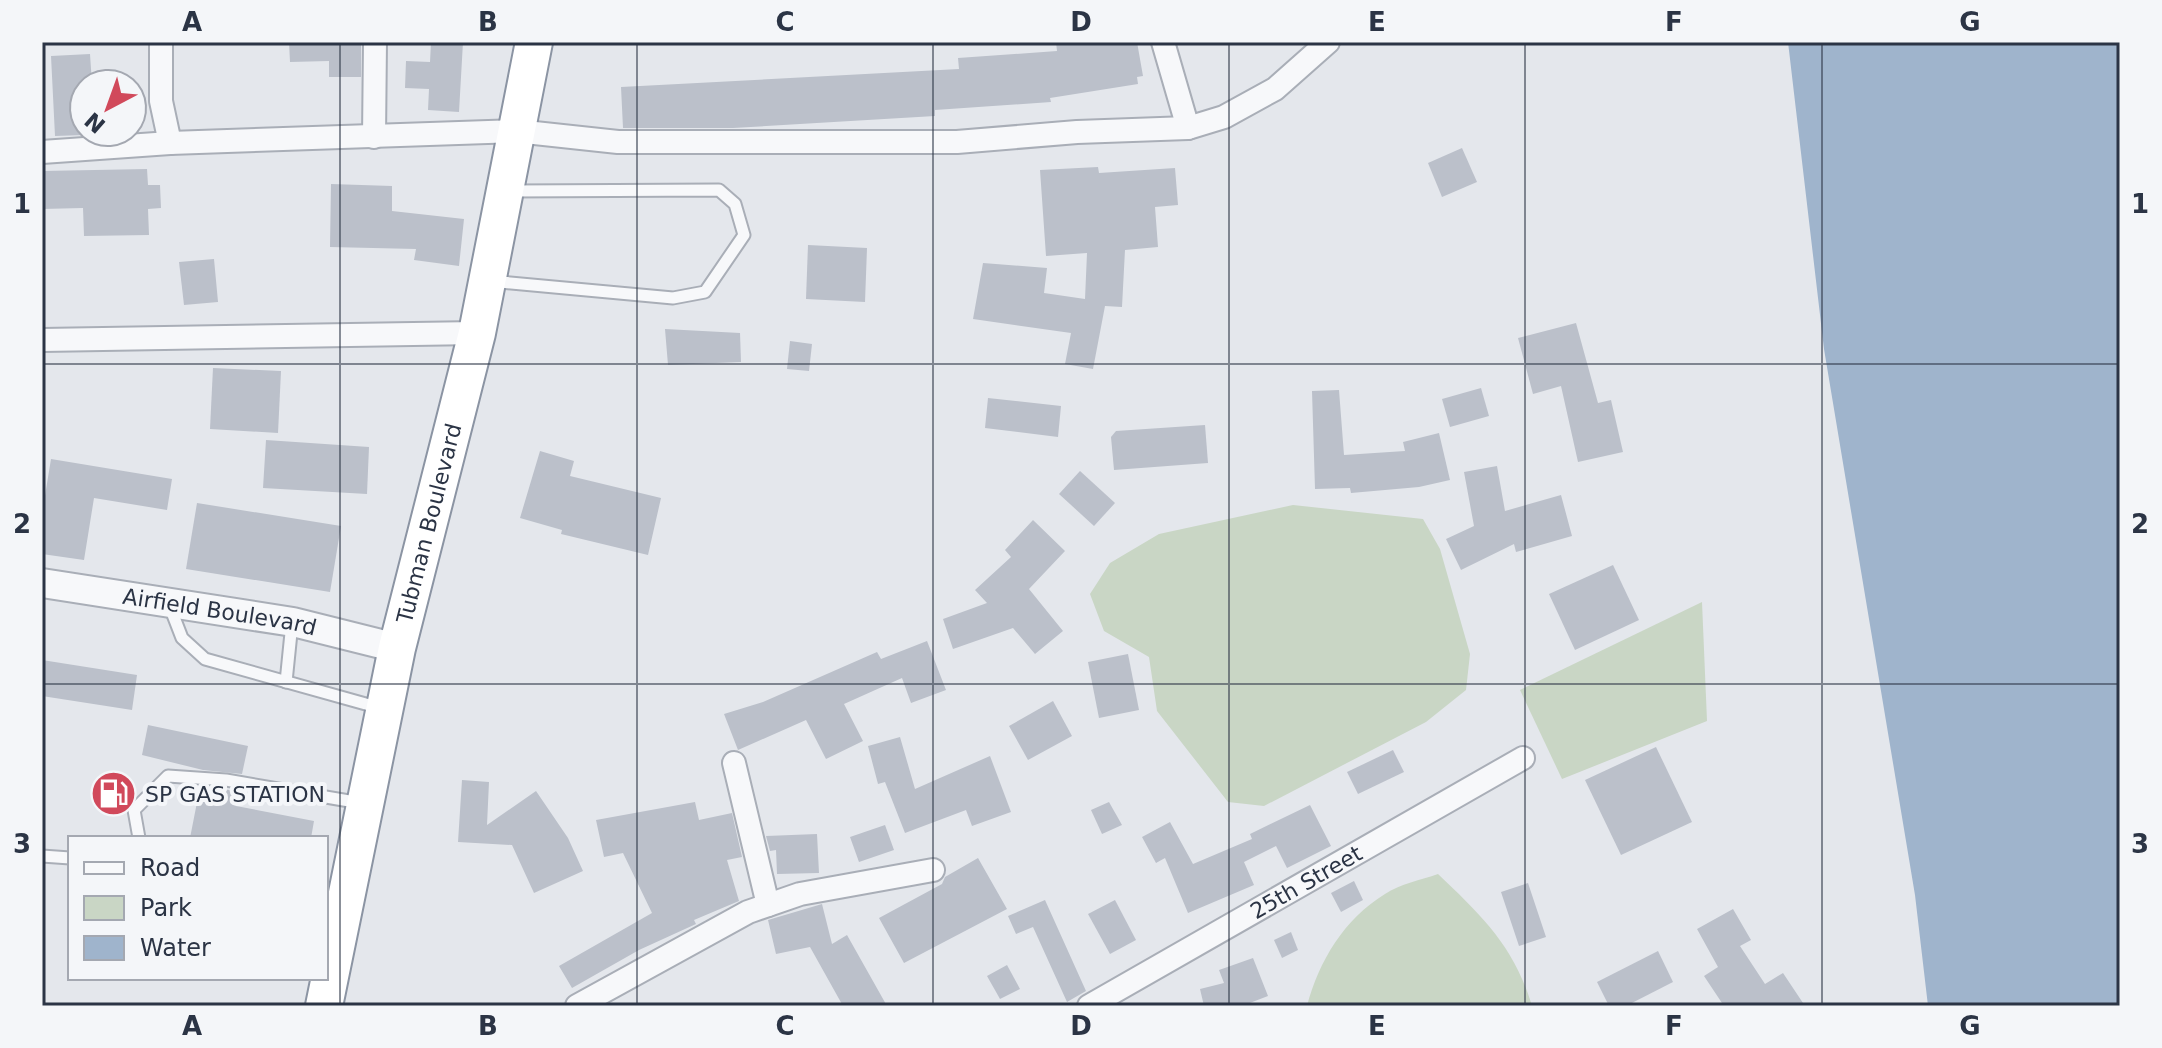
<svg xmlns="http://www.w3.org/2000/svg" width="2162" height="1048" font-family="'DejaVu Sans',sans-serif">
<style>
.green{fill:#c9d6c5}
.water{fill:#9fb4cc}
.building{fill:#bbc0ca}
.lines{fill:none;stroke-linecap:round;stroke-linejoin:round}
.service-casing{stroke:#a9aeb7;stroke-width:15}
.minor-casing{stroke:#a9aeb7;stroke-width:26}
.tertiary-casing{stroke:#a9aeb7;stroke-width:32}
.trunk-casing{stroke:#8b94a3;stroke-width:40}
.service{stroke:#f7f8fa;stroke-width:11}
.minor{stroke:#f7f8fa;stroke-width:22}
.tertiary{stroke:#f7f8fa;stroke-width:28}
.trunk{stroke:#fff;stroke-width:36}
.grid{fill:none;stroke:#2b3445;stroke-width:2;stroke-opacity:0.55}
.labels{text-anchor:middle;stroke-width:8;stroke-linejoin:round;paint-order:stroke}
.street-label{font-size:22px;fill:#2b3445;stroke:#f4f6f9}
.poi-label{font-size:22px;fill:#2b3445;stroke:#f4f6f9;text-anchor:start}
.neatline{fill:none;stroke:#2b3445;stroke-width:3}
.grid-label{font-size:26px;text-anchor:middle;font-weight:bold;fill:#2b3445}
</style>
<rect width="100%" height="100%" fill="#e4e7ec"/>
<g class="green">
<path d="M1293 505 1423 519 1440 549 1470 654 1466 690 1426 722 1264 806 1228 802 1157 711 1149 657 1104 631 1090 594 1110 563 1159 534Z"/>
<path d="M1702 602 1707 721 1562 779 1520 690Z"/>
<path d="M1438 874C1482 916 1514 946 1532 1006H1307C1319 961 1344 919 1385 894 1400 884 1421 880 1438 874Z"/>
</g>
<path class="water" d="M1788 42H2120V1006H1928L1915 895 1824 349Z"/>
<g class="building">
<path d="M289 42H361V77H329V61L290 62Z"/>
<path d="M431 42H463L459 112 428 110 429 89 405 88 406 61 430 62Z"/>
<path d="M1056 42H1137L1143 76 1137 77 1138 84 1050 98 1051 102 935 110V116L733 128H623L621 87 959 69 958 58 1057 51Z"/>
<path d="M90 54 92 84H84V135L55 136 51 56Z"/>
<path d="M1462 148 1477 182 1442 197 1428 163Z"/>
<path d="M1098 167 1099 173 1175 168 1178 205 1155 207 1158 247 1125 250 1122 307 1105 306 1093 369 1065 364 1071 333 973 319 983 263 1047 268 1044 293 1085 299 1087 253 1046 256 1040 170Z"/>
<path d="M147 169 148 185H160L161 208 148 209 149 235 84 236 83 208 42 209V171Z"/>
<path d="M331 184 392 186V211L464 219 459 266 414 260 416 249 330 247Z"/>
<path d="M808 245 867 248 865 302 806 299Z"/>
<path d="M214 259 218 302 184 305 179 262Z"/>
<path d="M1576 323 1598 403 1611 400 1623 452 1578 462 1561 386 1533 394 1518 338Z"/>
<path d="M665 329 740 333 741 362 668 365Z"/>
<path d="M790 341 812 344 809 371 787 369Z"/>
<path d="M213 368 281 371 278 433 210 429Z"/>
<path d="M1481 388 1489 416 1450 427 1442 399Z"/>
<path d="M1339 390 1344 455 1405 451 1403 442 1439 433 1450 480 1419 487 1351 493 1350 488 1315 489 1312 391Z"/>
<path d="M988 398 1061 406 1058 437 985 428Z"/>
<path d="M1205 425 1208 463 1114 470 1111 437 1116 431Z"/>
<path d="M266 440 369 447 367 494 263 488Z"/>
<path d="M540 451 574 461 570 476 661 498 648 555 561 534 562 530 520 518Z"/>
<path d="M51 459 172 479 167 510 94 498 84 560 42 554V514Z"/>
<path d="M1497 466 1505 511 1561 495 1572 536 1516 552 1514 544 1461 570 1446 539 1474 526 1464 472Z"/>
<path d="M1080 471 1115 503 1094 526 1059 494Z"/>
<path d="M197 503 341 526 330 592 186 569Z"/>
<path d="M1033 520 1065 551 1029 589 1063 631 1035 654 1013 628 953 649 943 619 987 603 975 590 1011 557 1005 550Z"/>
<path d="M1613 565 1639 620 1575 650 1549 594Z"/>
<path d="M927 641 946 690 911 703 902 678 844 704 863 741 826 759 806 720 738 750 724 714 763 702 877 652 881 659Z"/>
<path d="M1128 654 1139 710 1099 718 1088 662Z"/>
<path d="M42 660 137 675 132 710 42 696Z"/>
<path d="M1053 701 1072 736 1028 760 1009 726Z"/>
<path d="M148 725 248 746 242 774 203 770 142 755Z"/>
<path d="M900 737 915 789 990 756 1011 812 972 826 966 810 905 833 885 782 878 784 868 746Z"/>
<path d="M1656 747 1692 822 1621 855 1585 780Z"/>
<path d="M1393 750 1404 772 1358 794 1347 772Z"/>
<path d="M462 780 489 782 487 825 536 791 568 838 583 871 534 893 512 845 458 842Z"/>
<path d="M200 787 239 791 236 806 314 821 311 838H190Z"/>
<path d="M695 802 699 820 732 813 742 857 727 860 739 901 694 920 696 924 639 950 572 988 559 966 652 913 623 853 604 857 596 820Z"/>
<path d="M1109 802 1122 825 1102 834 1091 810Z"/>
<path d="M1310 805 1331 846 1287 868 1276 846 1244 862 1254 885 1188 913 1165 858 1156 863 1142 837 1170 822 1193 864 1252 839 1250 834Z"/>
<path d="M885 825 894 850 859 862 850 837Z"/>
<path d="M817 834 819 873 777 874 776 850 770 851 766 836Z"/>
<path d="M978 858 1007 909 904 963 879 918 942 884 945 877Z"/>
<path d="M1354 881 1363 900 1341 912 1331 893Z"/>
<path d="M1528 883 1546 937 1519 946 1501 892Z"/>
<path d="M1045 900 1086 991 1067 1002 1033 927 1016 934 1008 916Z"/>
<path d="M1115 900 1136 940 1110 954 1088 914Z"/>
<path d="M822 904 832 944 847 935 887 1006H843L810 947 776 954 768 920Z"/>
<path d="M1733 909 1751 940 1740 946 1765 984 1783 973 1805 1006H1724L1704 976 1718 967 1697 929Z"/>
<path d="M1291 932 1298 950 1282 958 1274 940Z"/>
<path d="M1658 951 1673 982 1626 1006H1609L1597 982Z"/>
<path d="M1253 958 1268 996 1242 1006H1204L1200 989 1224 983 1219 970Z"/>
<path d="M1007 965 1020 989 1000 999 987 976Z"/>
</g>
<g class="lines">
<defs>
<g id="service">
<path d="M490 281 673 298 705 292 744 235 735 204 719 190 511 191"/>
<path d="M170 607 182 638 205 659 380 708"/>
<path d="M286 682 292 623"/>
<path d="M139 838 134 810 168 776 226 780 361 803"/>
<path d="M42 856 70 858"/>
</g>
<g id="minor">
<path d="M161 42V101L170 143 516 131 618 142H957L1077 132 1188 128 1224 117 1275 89 1328 42"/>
<path d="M1163 42 1188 128"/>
<path d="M374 137 375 42"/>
<path d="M42 152 170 143"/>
<path d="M42 340 477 333"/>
<path d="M734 763 768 905"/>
<path d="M577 1006 748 912 800 894 933 870"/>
<path id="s1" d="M1089 1006 1523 758"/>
</g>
<g id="tertiary">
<path id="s2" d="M42 583 293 622 397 648"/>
</g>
<g id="trunk">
<path id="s3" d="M324 1006 397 648 477 333 534 42"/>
</g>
</defs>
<use href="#service" class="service-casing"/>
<use href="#minor" class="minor-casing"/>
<use href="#tertiary" class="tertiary-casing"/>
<use href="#trunk" class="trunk-casing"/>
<use href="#service" class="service"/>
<use href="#minor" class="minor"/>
<use href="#tertiary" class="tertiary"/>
<use href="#trunk" class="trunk"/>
</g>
<path class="grid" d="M340 42V1006M637 42V1006M933 42V1006M1229 42V1006M1525 42V1006M1822 42V1006M42 364H2120M42 684H2120"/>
<defs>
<symbol id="fuel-disc" viewBox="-11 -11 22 22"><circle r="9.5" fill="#d1495b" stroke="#f4f6f9"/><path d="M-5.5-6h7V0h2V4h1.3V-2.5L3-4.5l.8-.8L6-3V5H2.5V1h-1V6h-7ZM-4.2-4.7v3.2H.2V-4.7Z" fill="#fff"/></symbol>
</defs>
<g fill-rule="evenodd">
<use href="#fuel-disc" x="88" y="768" width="51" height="51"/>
</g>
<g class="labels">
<g class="street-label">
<text dy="8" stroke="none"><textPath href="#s3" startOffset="494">Tubman Boulevard</textPath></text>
<text dy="8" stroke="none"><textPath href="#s2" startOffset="180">Airfield Boulevard</textPath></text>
<text dy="8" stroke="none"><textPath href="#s1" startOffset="250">25th Street</textPath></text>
</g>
<g class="poi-label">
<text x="145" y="802">SP GAS STATION</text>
</g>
</g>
<rect width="2162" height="1048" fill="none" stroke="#f4f6f9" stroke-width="88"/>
<rect x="68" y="836" width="260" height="144" fill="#f4f6f9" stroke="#a4a8b1" stroke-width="2"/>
<rect x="84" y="862" width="40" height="12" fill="#f7f8fa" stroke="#a4a8b1" stroke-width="2"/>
<text x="140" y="876" font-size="24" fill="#2b3445">Road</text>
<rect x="84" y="896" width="40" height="24" fill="#c9d6c5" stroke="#a4a8b1" stroke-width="2"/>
<text x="140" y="916" font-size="24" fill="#2b3445">Park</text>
<rect x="84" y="936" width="40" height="24" fill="#9fb4cc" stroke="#a4a8b1" stroke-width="2"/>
<text x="140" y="956" font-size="24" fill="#2b3445">Water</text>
<g transform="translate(108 108) rotate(221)"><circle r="38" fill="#f4f6f9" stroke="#a4a8b1" stroke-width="2"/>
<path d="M0-6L14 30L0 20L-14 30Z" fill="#d1495b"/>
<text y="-12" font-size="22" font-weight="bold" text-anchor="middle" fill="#2b3445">N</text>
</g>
<rect x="44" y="44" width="2074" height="960" class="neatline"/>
<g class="grid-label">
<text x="192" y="31">A</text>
<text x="488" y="31">B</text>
<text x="785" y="31">C</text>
<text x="1081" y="31">D</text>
<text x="1377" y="31">E</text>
<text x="1674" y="31">F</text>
<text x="1970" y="31">G</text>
<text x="22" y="213">1</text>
<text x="2140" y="213">1</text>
<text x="22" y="533">2</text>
<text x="2140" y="533">2</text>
<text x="22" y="853">3</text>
<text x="2140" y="853">3</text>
<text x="192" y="1035">A</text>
<text x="488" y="1035">B</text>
<text x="785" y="1035">C</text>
<text x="1081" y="1035">D</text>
<text x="1377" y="1035">E</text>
<text x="1674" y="1035">F</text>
<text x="1970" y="1035">G</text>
</g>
</svg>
